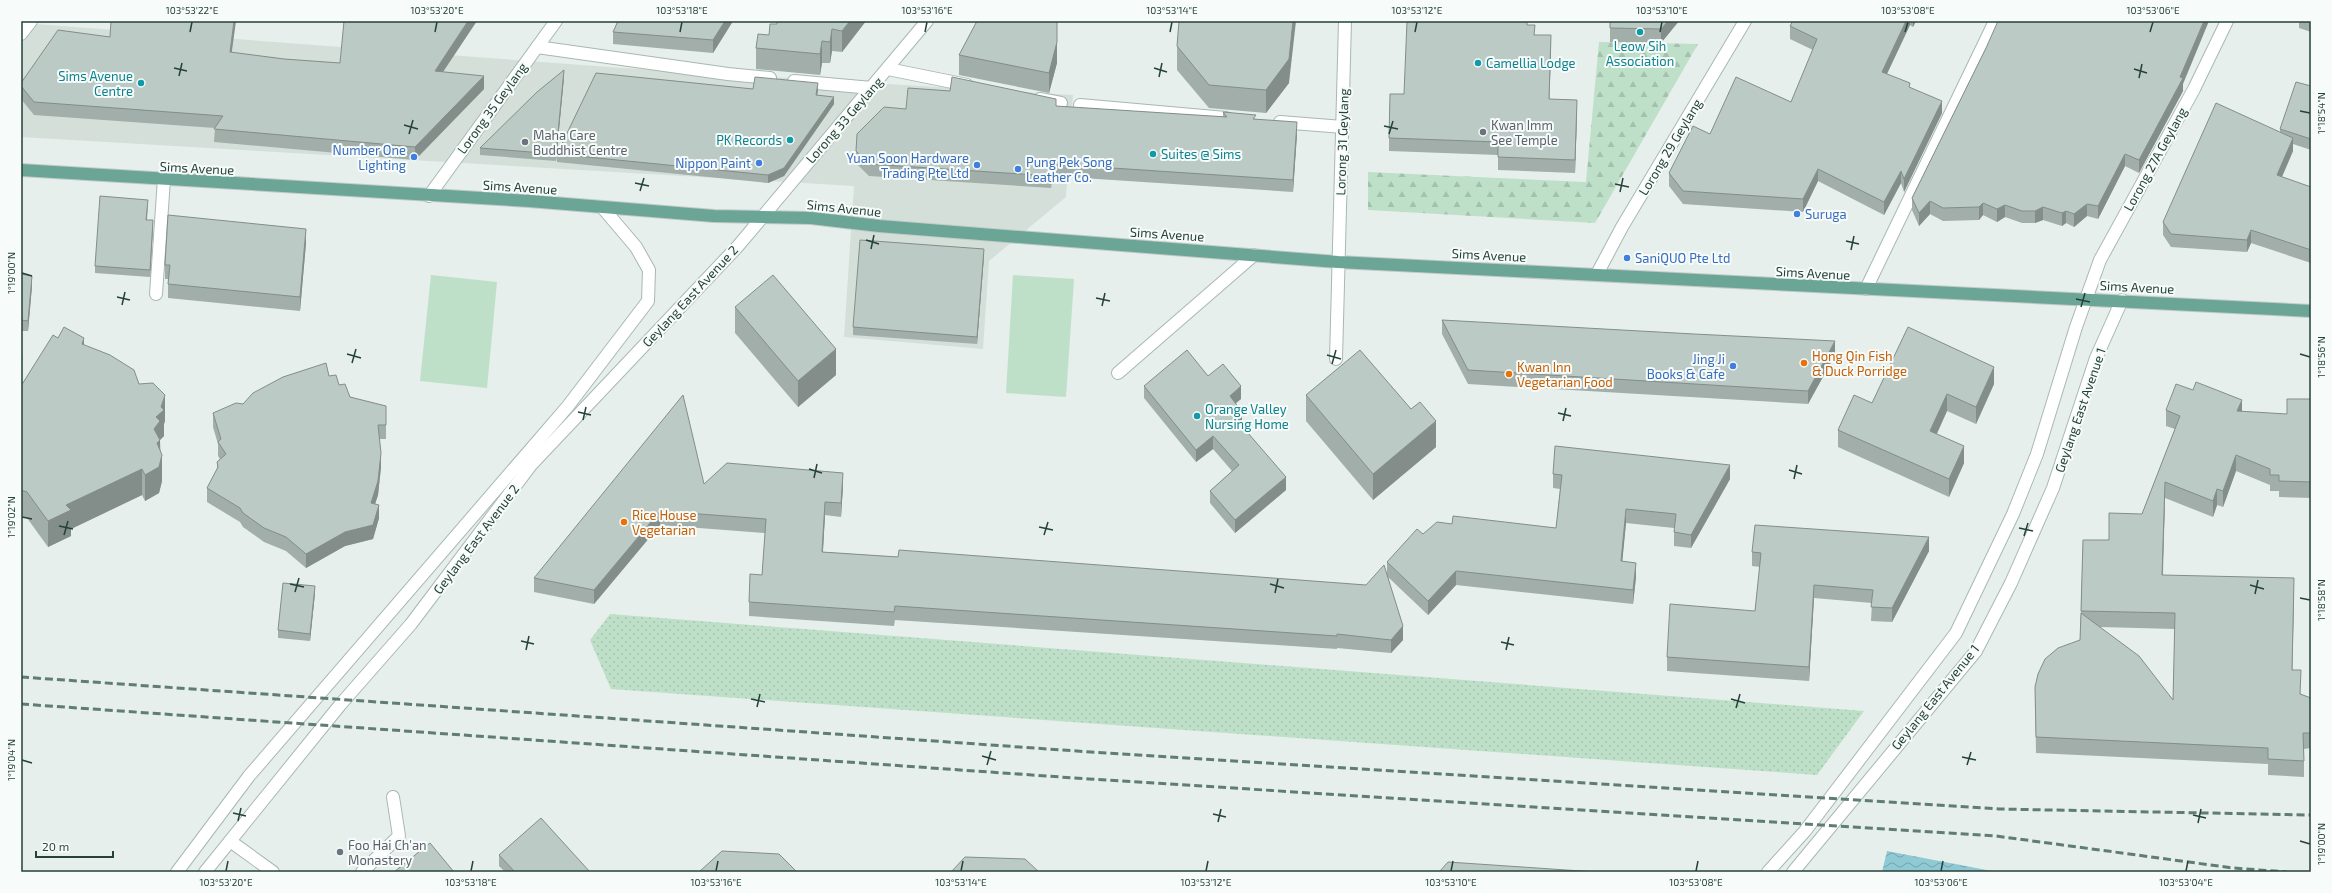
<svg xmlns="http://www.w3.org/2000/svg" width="2332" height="893" font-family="'Exo 2',sans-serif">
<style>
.built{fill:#d4dfda}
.forest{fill:url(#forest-firs)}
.park{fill:url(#park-dots)}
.garden{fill:#bfe0c8}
.water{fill:url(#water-waves)}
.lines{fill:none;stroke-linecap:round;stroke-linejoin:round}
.minor-casing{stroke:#a8b8b2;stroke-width:14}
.major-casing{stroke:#c2cac8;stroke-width:14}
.minor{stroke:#fff;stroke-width:12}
.major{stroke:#6aa596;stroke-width:12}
.rail{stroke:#5f7d75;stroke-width:3;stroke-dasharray:8 4;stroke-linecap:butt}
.wall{fill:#a1aea9;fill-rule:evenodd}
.shaded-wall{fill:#838d89}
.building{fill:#bbcac4;stroke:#838d89}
.ticks{fill:none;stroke:#24423a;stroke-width:1.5}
.culture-dot{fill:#0f9aa8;stroke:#f7fbf9;stroke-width:1.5}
.worship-dot{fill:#6b7280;stroke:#f7fbf9;stroke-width:1.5}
.shop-dot{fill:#3f7fe0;stroke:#f7fbf9;stroke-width:1.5}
.food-dot{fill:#e8710a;stroke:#f7fbf9;stroke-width:1.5}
.labels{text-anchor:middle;stroke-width:4;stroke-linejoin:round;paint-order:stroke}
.culture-label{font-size:13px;fill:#0d838f;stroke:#f7fbf9;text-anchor:start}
.street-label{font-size:13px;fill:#24423a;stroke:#f7fbf9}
.worship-label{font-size:13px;fill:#5b616d;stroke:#f7fbf9;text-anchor:start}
.shop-label{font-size:13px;fill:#366cbe;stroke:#f7fbf9;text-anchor:end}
.food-label{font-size:13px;fill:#c56008;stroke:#f7fbf9;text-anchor:start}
.neatline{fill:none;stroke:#24423a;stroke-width:1.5}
.ticks-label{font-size:10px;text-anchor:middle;fill:#24423a}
</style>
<defs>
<pattern id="forest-firs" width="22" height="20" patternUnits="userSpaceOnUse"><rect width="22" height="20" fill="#bfe0c8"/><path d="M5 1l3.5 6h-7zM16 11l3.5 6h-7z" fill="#a4c1ad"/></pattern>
<pattern id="park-dots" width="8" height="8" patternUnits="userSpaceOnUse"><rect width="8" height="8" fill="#bfe0c8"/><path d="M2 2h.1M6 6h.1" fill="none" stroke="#a4c1ad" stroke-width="1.8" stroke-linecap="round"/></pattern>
<pattern id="water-waves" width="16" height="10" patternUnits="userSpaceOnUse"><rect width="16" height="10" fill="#8ec9d4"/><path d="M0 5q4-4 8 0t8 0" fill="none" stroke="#74a5ad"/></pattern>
</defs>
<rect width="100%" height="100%" fill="#e6efeb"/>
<path class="built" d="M21 23 622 68 1073 95 1066 197 989 261 983 349 844 337 854 186 21 137Z"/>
<path class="forest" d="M1599 42 1698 44 1595 223 1368 210V172L1586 182Z"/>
<path class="park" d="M610 614 1864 711 1817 775 611 689 590 640Z"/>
<g class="garden">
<path d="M431 275 497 282 487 388 420 381Z"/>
<path d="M1013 275 1074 279 1066 397 1006 393Z"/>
</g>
<path class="water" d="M1887 851 1997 872H1882Z"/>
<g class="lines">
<defs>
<g id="minor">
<path d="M21 34 31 21"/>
<path d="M537 47 728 74 770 78"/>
<path d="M888 69 967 85"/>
<path d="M794 81 872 88"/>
<path d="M1040 99 1061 103"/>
<path d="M1080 105 1226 118"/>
<path d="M1280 122 1343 127"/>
<path d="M429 196 556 21"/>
<path d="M1597 274 1622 227 1745 21"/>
<path d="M1866 289 1995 21"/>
<path d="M156 294 164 179"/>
<path d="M1336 359 1345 21"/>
<path d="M1118 373 1254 255"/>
<path d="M230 841 273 872"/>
<path d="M177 872 249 776 568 406 648 301 649 270 636 247 602 207"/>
<path d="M205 872 340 705 411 624 531 465 738 246 927 21"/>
<path d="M362 872 399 836 393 797"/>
<path d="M1768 872 1805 831 1956 633 2013 514 2037 454 2076 327 2100 260 2194 89 2227 21"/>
<path d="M1793 872 1976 651 2011 583 2053 488 2096 358 2122 300"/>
</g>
<path id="major" d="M21 170 529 201 714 216 811 218 879 226 1338 262 2311 311"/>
</defs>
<use href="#minor" class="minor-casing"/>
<use href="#major" class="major-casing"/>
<use href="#minor" class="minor"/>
<use href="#major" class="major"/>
<g class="rail">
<path d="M21 677 1091 752 1999 809 2311 815"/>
<path d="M21 704 1089 779 1996 836 2233 868 2287 872"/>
</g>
</g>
<g class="wall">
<path d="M618 21H733L713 53 613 44V32Z"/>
<path d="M777 21H866L842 52 832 51 830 63H822L820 75 756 69V48L769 35 777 24Z"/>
<path d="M1610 21H1679L1661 43 1610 42Z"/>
<path d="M1793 21H1916L1913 27 1910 25 1887 74 1910 88 1942 113 1904 192 1901 183 1884 215 1818 181 1803 212 1683 204 1669 186V173L1710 134 1791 102 1813 50 1790 39V26Z"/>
<path d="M2299 21H2311V32L2299 28Z"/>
<path d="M1527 25 1535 35 1551 48 1549 99 1577 114 1575 173 1498 170V155L1389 151V138L1404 94Z"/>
<path d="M110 37 284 59 443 72 484 89 415 160 214 142 215 128 34 115 21 99V83Z"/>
<path d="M1177 46 1289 83 1266 113 1209 108 1177 70Z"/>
<path d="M1986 48 2183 84V91L2139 173 2125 166 2098 219 2087 216 2074 227 2066 223 2062 226 2043 220 2035 223H2022L2005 217 1997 222 1983 215 1979 220 1943 221 1930 214 1919 226 1912 210V198Z"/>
<path d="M959 55 1057 63 1049 93 959 75Z"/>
<path d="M564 77 556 161 480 155V148Z"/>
<path d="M2311 86V150L2293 144V151L2282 177 2311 187V263L2251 243 2247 252 2171 247 2163 235V222L2280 132V129Z"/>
<path d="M753 89 818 90 817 95 834 104 784 176 768 183 557 162V154Z"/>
<path d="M1056 106 1223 117V112L1256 119 1297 134 1293 192 1052 176 1051 188 869 176 856 163V151L906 109Z"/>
<path d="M148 207 147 220 153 228 150 277 95 273V266Z"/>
<path d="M306 243 300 311 168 298V279H165V265Z"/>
<path d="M984 256 977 344 853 335V327Z"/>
<path d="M21 274 32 286 28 331H21Z"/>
<path d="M735 307 836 375 798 407 735 333Z"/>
<path d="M1442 320 1835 355 1808 404 1468 384 1442 334Z"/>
<path d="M58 338 84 345 139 384 165 421 164 424V436L160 440 162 481 159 493 145 501 142 495 71 529V536L48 547 27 518 21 516V356L22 384Z"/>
<path d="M329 376 339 385 350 397 386 406V439H379L381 467 378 495 375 504 379 518 373 539 345 546 306 568 286 551 264 542 243 527 240 522 207 502V488L217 469V462L220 459 218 456V444L213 427V413L243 404Z"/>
<path d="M1208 376 1241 399 1236 403 1242 424V425L1286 490 1235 533 1210 503V491L1232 471 1213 449 1196 462 1144 398V386Z"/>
<path d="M1994 384 1976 424 1947 411 1937 434 1964 463 1949 497 1838 447V430L1872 403Z"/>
<path d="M1306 395 1411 409 1436 447 1373 500 1306 421Z"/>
<path d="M2311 399V498L2279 497V491H2270V485L2236 471 2223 507 2217 505 2213 517 2165 498 2163 575 2294 594 2292 670 2301 694 2311 698V748L2304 749V777L2268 775V764L2036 753 2035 687 2080 640 2083 540H2109L2142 514 2175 429 2166 426V410L2242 412 2287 414ZM2100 627 2175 629 2173 700Z"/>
<path d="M1553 474 1730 479 1691 548 1674 546V528L1626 523 1622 562 1636 577 1633 604 1456 585 1428 615 1388 577 1403 640 1391 653 1337 648V649L895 620 894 626 749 616V602L762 575 765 533 660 525 594 604 534 592V578L704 484 843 486 841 517 825 515 823 552 898 557 1366 585 1387 573V562L1423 534 1452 524 1556 528 1560 489 1553 488Z"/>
<path d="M1929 551 1892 622 1871 621 1872 603 1814 598 1809 681 1667 671V657L1755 611 1760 567 1752 566V552Z"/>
<path d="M315 593 310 641 278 638V630Z"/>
<path d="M499 855 590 872H505L499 866Z"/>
</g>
<g class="shaded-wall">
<path d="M234 21H236L230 65V52Z"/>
<path d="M468 21H477L435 84V71Z"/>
<path d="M725 21H733L713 53V40Z"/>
<path d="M850 21H866L842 52V31Z"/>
<path d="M1057 21V63L1049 93V73Z"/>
<path d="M1293 21H1296L1289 83 1266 113V90Z"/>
<path d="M1668 21H1679L1661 43V29Z"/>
<path d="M1906 21H1910V25L1882 84V72Z"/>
<path d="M1913 21H1916L1913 27Z"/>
<path d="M2204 21H2209L2183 84V91L2139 173V160L2180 77Z"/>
<path d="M832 29V51L830 63V42Z"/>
<path d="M1551 35V48L1549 113V99Z"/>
<path d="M822 41V63L820 75V54Z"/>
<path d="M564 70V77L556 161V154Z"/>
<path d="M484 76V89L415 160V147Z"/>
<path d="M818 83V90L816 102V95Z"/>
<path d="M834 97V104L784 176 768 183V175Z"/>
<path d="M1577 100V114L1575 173V160Z"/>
<path d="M1942 101V113L1904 192V179Z"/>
<path d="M1297 122V134L1293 192V180Z"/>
<path d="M2293 138V151L2277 188V175Z"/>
<path d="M2125 154V166L2098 219V206Z"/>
<path d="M1052 164V176L1051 188V176Z"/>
<path d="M1818 169V181L1803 212V199Z"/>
<path d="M1901 171V183L1884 215V202Z"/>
<path d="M1930 201V214L1919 226V213Z"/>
<path d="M1983 203V215L1979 220V207Z"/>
<path d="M2087 204V216L2074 227V214Z"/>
<path d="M2005 205V217L1997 222V209Z"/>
<path d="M2043 207V220L2035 223V211Z"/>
<path d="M2066 211V223L2062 226V213Z"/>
<path d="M153 220V228L150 277V270Z"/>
<path d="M306 229V243L300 311V297Z"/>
<path d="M2251 230V243L2247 252V240Z"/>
<path d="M984 249V256L977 344V337Z"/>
<path d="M32 276V286L28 331V321Z"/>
<path d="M84 338V364L82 344Z"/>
<path d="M1835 341V355L1808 404V391Z"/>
<path d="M836 349V375L798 407V381Z"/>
<path d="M22 356V382L21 396V369Z"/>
<path d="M1994 367V384L1976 424V407Z"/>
<path d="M1241 386V399L1230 408V396Z"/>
<path d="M1947 394V411L1930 448V431Z"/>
<path d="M165 395V421L164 424V436L160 440V461L162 455V481L159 493 145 501V475L156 417 161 407Z"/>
<path d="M2242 400V416L2237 411Z"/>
<path d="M1242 412V424L1235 430V418Z"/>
<path d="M1436 421V447L1373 500V474Z"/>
<path d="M1213 436V449L1196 462V450Z"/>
<path d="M1964 446V463L1949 497V479Z"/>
<path d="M381 453V467L378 495 371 517V503Z"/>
<path d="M2236 455V471L2223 507V491Z"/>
<path d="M1730 465V479L1691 548V535Z"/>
<path d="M142 469V495L71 529V536L48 547V521L66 505Z"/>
<path d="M843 473V486L841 517V503Z"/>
<path d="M1286 477V490L1235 533V520Z"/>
<path d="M2165 482V498L2162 591V575Z"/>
<path d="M2217 489V505L2213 517V501Z"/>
<path d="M825 502V515L822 566V552Z"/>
<path d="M379 505V518L373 539 345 546 306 568V554Z"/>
<path d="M1626 509V523L1621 575V561Z"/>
<path d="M660 511V525L594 604V590Z"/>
<path d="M1929 537V551L1892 622V608Z"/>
<path d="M1636 563V577L1633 604V590Z"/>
<path d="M1456 571V585L1428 615V601Z"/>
<path d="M2294 578V594L2292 686V670Z"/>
<path d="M1814 585V598L1809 681V667Z"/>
<path d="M315 586V593L310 641V634Z"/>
<path d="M1403 626V640L1391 653V640Z"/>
</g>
<g class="building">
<path d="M111 21H234L230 52 284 59 340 63 344 21H468L435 71 484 76 415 147 214 129 223 116 34 102 21 86V83L58 30 110 37Z"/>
<path d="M618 21H725L713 40 613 32Z"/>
<path d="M777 21H850L842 31 832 29 830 42 822 41 820 54 756 48 758 34 769 35 770 24H777Z"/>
<path d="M977 21H1057V42L1049 73 959 55Z"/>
<path d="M1179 21H1293L1289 59 1266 90 1209 85 1177 46Z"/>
<path d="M1407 21H1527V25H1535L1534 35H1551L1549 99 1577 100 1575 160 1498 157V142L1389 138 1390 94H1404Z"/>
<path d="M1610 21H1668L1661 29 1610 28Z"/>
<path d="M1793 21H1906L1882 72 1910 83 1909 87 1942 101 1904 179 1901 171 1884 202 1818 169 1803 199 1683 191 1669 173 1693 126 1710 134 1736 77 1791 102 1817 39 1790 26Z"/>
<path d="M1998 21H2204L2180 77 2183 78 2139 160 2125 154 2098 206 2087 204 2074 214 2066 211 2062 213 2043 207 2035 211H2022L2005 205 1997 209 1983 203 1979 207 1943 208 1930 201 1919 213 1912 198 1986 48Z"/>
<path d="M564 70 556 154 480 148 537 92Z"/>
<path d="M596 73 753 89 755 77 818 83 816 95 834 97 784 168 768 175 557 154Z"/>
<path d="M952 77 1056 99V106L1227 117 1223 112 1256 115 1253 119 1297 122 1293 180 1052 164 1051 176 869 164 856 151 857 134 884 107 906 109 908 88 950 91Z"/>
<path d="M2296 82 2311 86V139L2280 129Z"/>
<path d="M2216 103 2293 138 2277 175 2311 187V250L2251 230 2247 240 2171 234 2163 222Z"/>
<path d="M100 196 148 200 146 220H153L150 270 95 266Z"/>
<path d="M168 215 306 229 300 297 168 284 170 265H165Z"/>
<path d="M860 240 984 249 977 337 853 327Z"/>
<path d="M21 274 32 276 28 321 21 320Z"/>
<path d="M773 275 836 349 798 381 735 307Z"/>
<path d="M1442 320 1694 334 1835 341 1808 391 1468 370Z"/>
<path d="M64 327 84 338 82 344 110 355 134 370 139 384 153 383 165 395 161 407 164 410 156 417 160 421 154 429 160 440 157 443 162 455 159 467 145 475 142 469 66 505 71 510 48 521 27 492 21 490V386L53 335 58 338Z"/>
<path d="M1908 327 1994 367 1976 407 1947 394 1930 431 1964 446 1949 479 1838 430 1854 395 1872 403Z"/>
<path d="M1187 350 1208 376 1223 364 1241 386 1230 396 1242 412 1235 418 1286 477 1235 520 1210 491 1239 465 1213 436 1196 450 1144 386Z"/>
<path d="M1360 350 1411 409 1420 402 1436 421 1373 474 1306 395Z"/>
<path d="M21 356H22L21 369Z"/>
<path d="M326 363 329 376 336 375 339 385 345 384 350 397 386 406V425H378L381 453 378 481 371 503 379 505 373 525 345 532 306 554 286 537 264 528 243 513 240 508 207 488 218 467 217 462 226 454 218 442 221 439 213 413 236 403 243 404 253 393 283 377Z"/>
<path d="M2196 382 2242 400 2237 411 2287 414V399H2311V482L2279 481V475H2270V469L2236 455 2223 491 2217 489 2213 501 2165 482 2162 575 2294 578 2292 670H2301L2300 694 2311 698V733H2303L2304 761 2268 759V748L2036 737 2035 687 2038 674 2045 659 2058 648 2080 640 2081 613 2139 656 2173 700 2175 613 2081 611 2083 540H2109V513L2142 514 2180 416 2166 410 2176 384 2193 390Z"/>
<path d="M683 395 704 484 727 463 843 473 841 503 825 502 822 552 898 557 899 550 1366 585 1384 565 1403 626 1391 640 1337 634V636L895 606 894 612 749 602 750 574 762 575 766 519 660 511 594 590 534 578Z"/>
<path d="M1555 446 1730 465 1691 535 1674 532 1676 514 1626 509 1621 561 1636 563 1633 590 1456 571 1428 601 1387 562 1417 529 1423 534 1437 522 1452 524 1453 516 1556 528 1562 475 1553 474Z"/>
<path d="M1755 525 1929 537 1892 608 1871 607 1873 590 1814 585 1809 667 1667 657 1670 604 1755 611 1761 553 1752 552Z"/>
<path d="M283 583 315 586 310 634 278 630Z"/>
<path d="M541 818 590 872H515L499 855Z"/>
<path d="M430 843 454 872H394Z"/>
<path d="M722 851 779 854 797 872H699Z"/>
<path d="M965 857 1025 859 1039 872H951Z"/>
<path d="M1448 862 1596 872H1440V871Z"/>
</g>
<path class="ticks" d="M190 32 192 22M435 32 437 22M680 32 682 22M925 32 927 22M1170 32 1172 22M1415 32 1417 22M1660 32 1662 22M1905 32 1908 22M2150 32 2153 22M174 68 187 71M1154 68 1167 72M2134 69 2147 73M179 76 182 63M1159 77 1162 63M2139 78 2142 64M2300 111 2310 113M404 125 418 129M1384 126 1398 129M409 134 413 120M1389 134 1393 121M635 183 649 186M1615 184 1629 187M640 191 644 178M1620 192 1623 178M866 240 879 244M1846 241 1859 244M871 249 874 235M1851 250 1854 236M22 273 32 276M117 297 130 300M1096 298 1110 301M2076 299 2090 302M122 305 125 292M1102 306 1105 293M2081 307 2085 293M347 354 361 358M2300 354 2310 357M1327 355 1341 359M352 363 356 349M1332 364 1336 350M578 412 591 415M1558 413 1571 416M583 420 586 407M1563 421 1566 408M809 469 822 473M1789 470 1802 474M814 478 817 464M1794 479 1797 465M22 517 32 519M59 526 73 529M1039 527 1053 530M2019 528 2033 531M64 535 68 521M1044 535 1048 522M2024 536 2028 523M290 584 304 587M1270 584 1284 588M2250 585 2264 589M295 592 299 578M1275 593 1278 579M2255 594 2258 580M2300 598 2310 600M521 641 534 644M1501 642 1514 645M526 650 529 636M1506 650 1509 637M751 699 765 702M1731 699 1745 703M757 707 760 694M1736 708 1740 694M982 756 996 760M1962 757 1976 760M22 760 32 763M987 765 991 751M1967 765 1971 752M233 813 246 816M1213 814 1226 817M2193 815 2206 818M238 821 241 808M1218 822 1221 809M2198 823 2201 809M2300 841 2310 844M226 871 228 861M471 871 473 861M716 871 718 861M961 871 963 861M1206 871 1208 861M1451 871 1453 861M1696 871 1698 861M1941 871 1943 861M2186 871 2188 861"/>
<g class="culture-dot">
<circle cx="1640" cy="32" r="4"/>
<circle cx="1478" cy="63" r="4"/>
<circle cx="141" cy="83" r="4"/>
<circle cx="790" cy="140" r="4"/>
<circle cx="1153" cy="154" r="4"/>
<circle cx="1197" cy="416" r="4"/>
</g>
<g class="worship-dot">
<circle cx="1483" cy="132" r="4"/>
<circle cx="525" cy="142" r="4"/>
<circle cx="340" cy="852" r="4"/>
</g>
<g class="shop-dot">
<circle cx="414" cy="157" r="4"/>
<circle cx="759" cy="163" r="4"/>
<circle cx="977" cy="165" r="4"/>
<circle cx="1018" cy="169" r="4"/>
<circle cx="1797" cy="214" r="4"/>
<circle cx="1627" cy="258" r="4"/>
<circle cx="1733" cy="366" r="4"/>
</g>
<g class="food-dot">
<circle cx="1804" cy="363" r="4"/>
<circle cx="1509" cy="374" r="4"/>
<circle cx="624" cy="522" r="4"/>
</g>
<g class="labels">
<g class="culture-label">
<text x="1640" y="51" text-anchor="middle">Leow Sih<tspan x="1640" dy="15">Association</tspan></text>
<text x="1486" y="68">Camellia Lodge</text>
<text x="133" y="81" text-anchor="end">Sims Avenue<tspan x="133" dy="15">Centre</tspan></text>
<text x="782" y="145" text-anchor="end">PK Records</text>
<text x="1161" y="159">Suites @ Sims</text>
<text x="1205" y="414">Orange Valley<tspan x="1205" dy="15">Nursing Home</tspan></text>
</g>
<g class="street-label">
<text transform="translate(492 108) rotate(-54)" y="5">Lorong 35 Geylang</text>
<text transform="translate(844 120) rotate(-49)" y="5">Lorong 33 Geylang</text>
<text transform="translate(1342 142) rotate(-88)" y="5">Lorong 31 Geylang</text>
<text transform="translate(1670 147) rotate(-59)" y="5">Lorong 29 Geylang</text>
<text transform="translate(2155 159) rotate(-61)" y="5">Lorong 27A Geylang</text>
<text transform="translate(197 168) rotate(3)" y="5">Sims Avenue</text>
<text transform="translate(520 187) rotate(4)" y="5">Sims Avenue</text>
<text transform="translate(844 208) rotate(6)" y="5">Sims Avenue</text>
<text transform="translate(1167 234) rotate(4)" y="5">Sims Avenue</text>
<text transform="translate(1489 255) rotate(3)" y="5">Sims Avenue</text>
<text transform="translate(1813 273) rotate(3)" y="5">Sims Avenue</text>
<text transform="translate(2137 287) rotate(3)" y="5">Sims Avenue</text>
<text transform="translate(690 296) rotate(-47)" y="5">Geylang East Avenue 2</text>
<text transform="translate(2080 410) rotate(-71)" y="5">Geylang East Avenue 1</text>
<text transform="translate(476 539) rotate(-53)" y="5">Geylang East Avenue 2</text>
<text transform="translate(1935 697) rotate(-51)" y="5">Geylang East Avenue 1</text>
</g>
<g class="worship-label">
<text x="1491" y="130">Kwan Imm<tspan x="1491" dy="15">See Temple</tspan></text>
<text x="533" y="140">Maha Care<tspan x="533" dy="15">Buddhist Centre</tspan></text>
<text x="348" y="850">Foo Hai Ch'an<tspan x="348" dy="15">Monastery</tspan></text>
</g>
<g class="shop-label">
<text x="406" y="155">Number One<tspan x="406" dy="15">Lighting</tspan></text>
<text x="969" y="163">Yuan Soon Hardware<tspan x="969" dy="15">Trading Pte Ltd</tspan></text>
<text x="1026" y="167" text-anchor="start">Pung Pek Song<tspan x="1026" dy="15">Leather Co.</tspan></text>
<text x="751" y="168">Nippon Paint</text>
<text x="1805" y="219" text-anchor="start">Suruga</text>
<text x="1635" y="263" text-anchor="start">SaniQUO Pte Ltd</text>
<text x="1725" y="364">Jing Ji<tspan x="1725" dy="15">Books &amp; Cafe</tspan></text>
</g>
<g class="food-label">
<text x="1812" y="361">Hong Qin Fish<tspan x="1812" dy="15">&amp; Duck Porridge</tspan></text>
<text x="1517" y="372">Kwan Inn<tspan x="1517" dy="15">Vegetarian Food</tspan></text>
<text x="632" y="520">Rice House<tspan x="632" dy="15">Vegetarian</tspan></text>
</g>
</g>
<rect width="2332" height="893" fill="none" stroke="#f7fbf9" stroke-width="44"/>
<path d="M36 851v6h77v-6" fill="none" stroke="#24423a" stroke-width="2"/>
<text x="42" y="851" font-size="12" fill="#24423a" stroke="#f7fbf9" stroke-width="3" paint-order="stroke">20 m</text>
<rect x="22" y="22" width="2288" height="849" class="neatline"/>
<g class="ticks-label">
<text x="192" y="14">103°53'22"E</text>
<text x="437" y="14">103°53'20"E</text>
<text x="682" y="14">103°53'18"E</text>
<text x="927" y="14">103°53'16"E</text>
<text x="1172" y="14">103°53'14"E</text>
<text x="1417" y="14">103°53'12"E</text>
<text x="1662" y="14">103°53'10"E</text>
<text x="1908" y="14">103°53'08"E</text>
<text x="2153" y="14">103°53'06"E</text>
<text transform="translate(2321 113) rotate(-90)" y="4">1°18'54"N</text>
<text transform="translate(11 273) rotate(-90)" y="4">1°19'00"N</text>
<text transform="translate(2321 357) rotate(-90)" y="4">1°18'56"N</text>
<text transform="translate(11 517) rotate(-90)" y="4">1°19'02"N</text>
<text transform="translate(2321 600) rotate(-90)" y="4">1°18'58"N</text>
<text transform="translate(11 760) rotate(-90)" y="4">1°19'04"N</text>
<text transform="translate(2321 844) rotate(-90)" y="4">1°19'00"N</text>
<text x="226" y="886">103°53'20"E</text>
<text x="471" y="886">103°53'18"E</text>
<text x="716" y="886">103°53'16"E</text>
<text x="961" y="886">103°53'14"E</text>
<text x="1206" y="886">103°53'12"E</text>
<text x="1451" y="886">103°53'10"E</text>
<text x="1696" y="886">103°53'08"E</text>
<text x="1941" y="886">103°53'06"E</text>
<text x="2186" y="886">103°53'04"E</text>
</g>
</svg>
